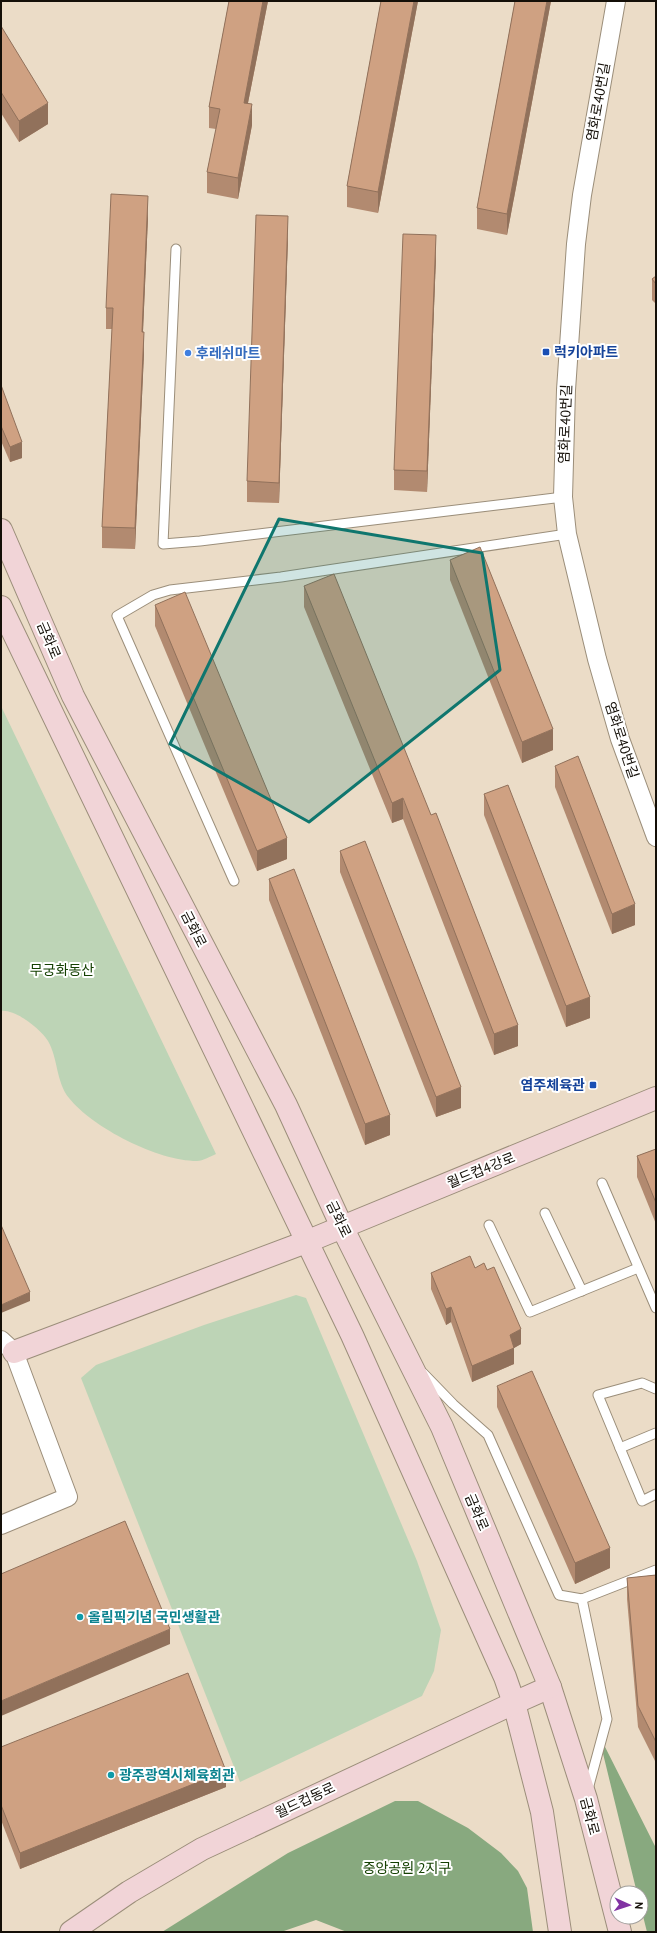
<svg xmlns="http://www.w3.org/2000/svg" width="657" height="1933" font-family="'PT Sans','Noto Sans KR',sans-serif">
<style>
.green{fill:#bdd4b6}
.forest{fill:#88a97f}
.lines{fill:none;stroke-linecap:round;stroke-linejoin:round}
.lane-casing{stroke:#9b8e7a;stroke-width:11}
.street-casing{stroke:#9b8e7a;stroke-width:20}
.secondary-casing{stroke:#9b8e7a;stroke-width:24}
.lane{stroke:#fff;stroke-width:9}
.street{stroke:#fff;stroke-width:18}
.secondary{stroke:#f1d4d7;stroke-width:22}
.wall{fill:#b28a70}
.shaded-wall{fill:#91715b}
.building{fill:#cfa182;stroke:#91715b}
.marked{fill:#0f766e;fill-opacity:0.2;stroke:#0f766e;stroke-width:3;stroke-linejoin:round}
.transit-dot{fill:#1a4fb4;stroke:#fff;stroke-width:1.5}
.shop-dot{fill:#3f7fe0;stroke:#fff;stroke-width:1.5}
.culture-dot{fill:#0f9aa8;stroke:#fff;stroke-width:1.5}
.labels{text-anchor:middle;stroke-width:4;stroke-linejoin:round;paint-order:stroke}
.street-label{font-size:14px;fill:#140f08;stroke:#fff}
.transit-label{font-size:14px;font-weight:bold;fill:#164399;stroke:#fff;text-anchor:start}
.shop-label{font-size:14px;font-weight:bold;fill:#366cbe;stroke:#fff;text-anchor:start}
.park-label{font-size:14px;fill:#144002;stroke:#fff}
.culture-label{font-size:14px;font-weight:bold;fill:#0d838f;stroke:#fff;text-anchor:start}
</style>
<rect width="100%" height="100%" fill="#ebdcc7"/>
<g class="green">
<path d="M1 706 216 1154C211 1156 203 1161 197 1161 158 1161 93 1128 69 1098 56 1082 58 1058 48 1041 41 1029 15 1009 1 1011Z"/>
<path d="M296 1295 306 1298 417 1561 441 1630 434 1671 422 1696 240 1782 81 1378 96 1365 204 1325Z"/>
</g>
<g class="forest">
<path d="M598 1733 656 1848V1932H647L641 1908V1893H637Z"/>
<path d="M395 1801H418L468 1828 501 1853 518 1871 527 1888 533 1932H347L316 1920 281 1932H162L288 1853Z"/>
</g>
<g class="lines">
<defs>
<g id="lane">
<path d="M176 249 163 544 200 541 563 497"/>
<path d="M234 881 117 616 153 595 170 590 281 577 567 534"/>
<path d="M602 1183 656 1308"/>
<path d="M545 1213 582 1291"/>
<path d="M489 1225 530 1312 638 1268"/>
<path d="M423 1373 453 1404 488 1435 559 1595 582 1599 656 1570"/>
<path d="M656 1389 642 1383 598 1395 642 1501 656 1494"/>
<path d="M620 1448 656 1433"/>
<path d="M582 1599 607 1719 588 1789"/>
</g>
<g id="street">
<path d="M616 1 582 195 576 244 566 390 563 497 567 534 597 659 620 739 656 837"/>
<path d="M1 1340 14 1352 68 1497 1 1525"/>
</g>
<g id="secondary">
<path d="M1 530 73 696 286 1105 342 1227 442 1427 550 1687 586 1799 620 1932"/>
<path d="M1 607 352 1335 505 1677 514 1703 542 1812 560 1932"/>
<path d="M14 1352 306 1242 656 1098"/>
<path d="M71 1932 129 1892 202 1849 514 1703 550 1687"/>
</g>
</defs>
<use href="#lane" class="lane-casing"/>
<use href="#street" class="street-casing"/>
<use href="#secondary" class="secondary-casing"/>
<use href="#lane" class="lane"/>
<use href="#street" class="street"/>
<use href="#secondary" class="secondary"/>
</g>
<g class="wall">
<path d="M229 1H268L248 103 252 125 238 199 207 193V172L216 129 209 128V107Z"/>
<path d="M381 1H418L378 213 347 207V186Z"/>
<path d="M515 1H551L507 235 477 229V208Z"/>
<path d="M1 26 48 124 19 142 1 113Z"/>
<path d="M148 217 143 332 144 353 135 549 102 548V527L112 329H106V308Z"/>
<path d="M288 237 279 503 247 502V481Z"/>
<path d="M436 256 427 492 394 490V470Z"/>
<path d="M656 276V304L652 300V279Z"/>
<path d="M1 385 22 458 10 462 1 441Z"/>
<path d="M450 560 553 750 522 763 450 580Z"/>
<path d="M304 586 518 1046 494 1055 403 819 392 823 304 607Z"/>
<path d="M155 605 287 859 257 871 155 626Z"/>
<path d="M555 766 635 925 612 934 555 787Z"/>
<path d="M484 794 590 1018 566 1027 484 815Z"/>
<path d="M340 851 461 1108 436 1117 340 872Z"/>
<path d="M269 879 390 1135 365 1145 269 900Z"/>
<path d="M656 1149V1224L637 1177V1156Z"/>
<path d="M475 1268 521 1344 514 1348V1364L472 1382 451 1322 446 1325 431 1289V1273Z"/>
<path d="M497 1386 610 1568 575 1584 497 1407Z"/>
<path d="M656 1575V1763L638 1727 627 1599V1578Z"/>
<path d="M1 1747 226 1787 20 1869 1 1820Z"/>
</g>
<g class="shaded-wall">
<path d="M263 1H268L244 123V103Z"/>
<path d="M414 1H418L378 213V192Z"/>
<path d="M547 1H551L507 235V214Z"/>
<path d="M48 103V124L19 142V121Z"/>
<path d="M252 104V125L238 199V178Z"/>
<path d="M148 196V217L142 353V332Z"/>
<path d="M288 216V237L279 503V483Z"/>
<path d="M436 235V256L427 492V471Z"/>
<path d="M144 332V353L135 549V528Z"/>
<path d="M22 442V458L10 462V447Z"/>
<path d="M553 729V750L522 763V742Z"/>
<path d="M403 798V819L392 823V803Z"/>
<path d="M287 838V859L257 871V851Z"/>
<path d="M635 904V925L612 934V914Z"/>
<path d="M590 997V1018L566 1027V1006Z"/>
<path d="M518 1025V1046L494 1055V1034Z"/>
<path d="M461 1087V1108L436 1117V1097Z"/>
<path d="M390 1115V1135L365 1145V1124Z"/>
<path d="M30 1292V1301L1 1313V1305Z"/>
<path d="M451 1307V1322L446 1325V1309Z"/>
<path d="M521 1329V1344L514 1348V1364L472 1382V1366L510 1335Z"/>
<path d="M610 1548V1568L575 1584V1563Z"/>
<path d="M170 1629V1644L1 1716V1701Z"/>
<path d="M226 1771V1787L20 1869V1853Z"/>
</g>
<g class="building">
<path d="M229 1H263L244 103 252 104 238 178 207 172 220 109 209 107Z"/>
<path d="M381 1H414L378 192 347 186Z"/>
<path d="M515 1H547L507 214 477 208Z"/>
<path d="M1 26 48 103 19 121 1 92Z"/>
<path d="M111 194 148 196 142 332H144L135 528 102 527 113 308H106Z"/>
<path d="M256 215 288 216 279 483 247 481Z"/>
<path d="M403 234 436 235 427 471 394 470Z"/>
<path d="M656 276V284L652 279Z"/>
<path d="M1 385 22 442 10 447 1 426Z"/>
<path d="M480 547 553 729 522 742 450 560Z"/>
<path d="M334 574 431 815 436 813 518 1025 494 1034 403 798 392 803 304 586Z"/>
<path d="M185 592 287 838 257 851 155 605Z"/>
<path d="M578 756 635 904 612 914 555 766Z"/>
<path d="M508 785 590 997 566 1006 484 794Z"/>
<path d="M365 841 461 1087 436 1097 340 851Z"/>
<path d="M294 869 390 1115 365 1124 269 879Z"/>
<path d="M656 1149V1203L637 1156Z"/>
<path d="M1 1225 30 1292 1 1305Z"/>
<path d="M470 1256 475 1268 484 1263 487 1270 494 1267 521 1329 510 1335 514 1348 472 1366 451 1307 446 1309 431 1273Z"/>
<path d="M532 1371 610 1548 575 1563 497 1386Z"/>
<path d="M125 1521 170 1629 1 1701V1574Z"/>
<path d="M656 1575V1742L638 1706 627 1578Z"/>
<path d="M188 1673 226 1771 20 1853 1 1805V1747Z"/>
</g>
<path class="marked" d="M279 519 482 553 500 670 309 822 170 744Z"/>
<g class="transit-dot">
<rect x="542" y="348" width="8" height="8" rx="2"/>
<rect x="589" y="1081" width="8" height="8" rx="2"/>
</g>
<circle class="shop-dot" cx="188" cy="353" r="4"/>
<g class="culture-dot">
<circle cx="80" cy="1617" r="4"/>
<circle cx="111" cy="1775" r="4"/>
</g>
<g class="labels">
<g class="street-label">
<text transform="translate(598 102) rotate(-80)" y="5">염화로40번길</text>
<text transform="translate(565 424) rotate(-88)" y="5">염화로40번길</text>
<text transform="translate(49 640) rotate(67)" y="5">금화로</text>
<text transform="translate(622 740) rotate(72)" y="5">염화로40번길</text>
<text transform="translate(194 929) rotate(63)" y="5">금화로</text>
<text transform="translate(481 1170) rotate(-22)" y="5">월드컵4강로</text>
<text transform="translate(339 1219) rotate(64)" y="5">금화로</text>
<text transform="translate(477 1512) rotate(67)" y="5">금화로</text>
<text transform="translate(305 1800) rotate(-25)" y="5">월드컵동로</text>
<text transform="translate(590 1816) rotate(75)" y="5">금화로</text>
</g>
<g class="transit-label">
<text x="554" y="357">럭키아파트</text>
<text x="585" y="1090" text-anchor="end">염주체육관</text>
</g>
<g class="shop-label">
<text x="196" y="358">후레쉬마트</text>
</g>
<g class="park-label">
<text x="62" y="975">무궁화동산</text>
<text x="407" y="1873">중앙공원 2지구</text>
</g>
<g class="culture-label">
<text x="88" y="1622">올림픽기념 국민생활관</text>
<text x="119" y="1780">광주광역시체육회관</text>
</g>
</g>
<rect width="657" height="1933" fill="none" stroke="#140f08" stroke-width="4"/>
<g transform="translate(629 1905) rotate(93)"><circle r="19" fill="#ffffff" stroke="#a19f9c"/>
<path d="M0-3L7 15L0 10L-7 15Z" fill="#8133a3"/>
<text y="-6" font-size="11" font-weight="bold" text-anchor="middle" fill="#140f08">N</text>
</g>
</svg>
